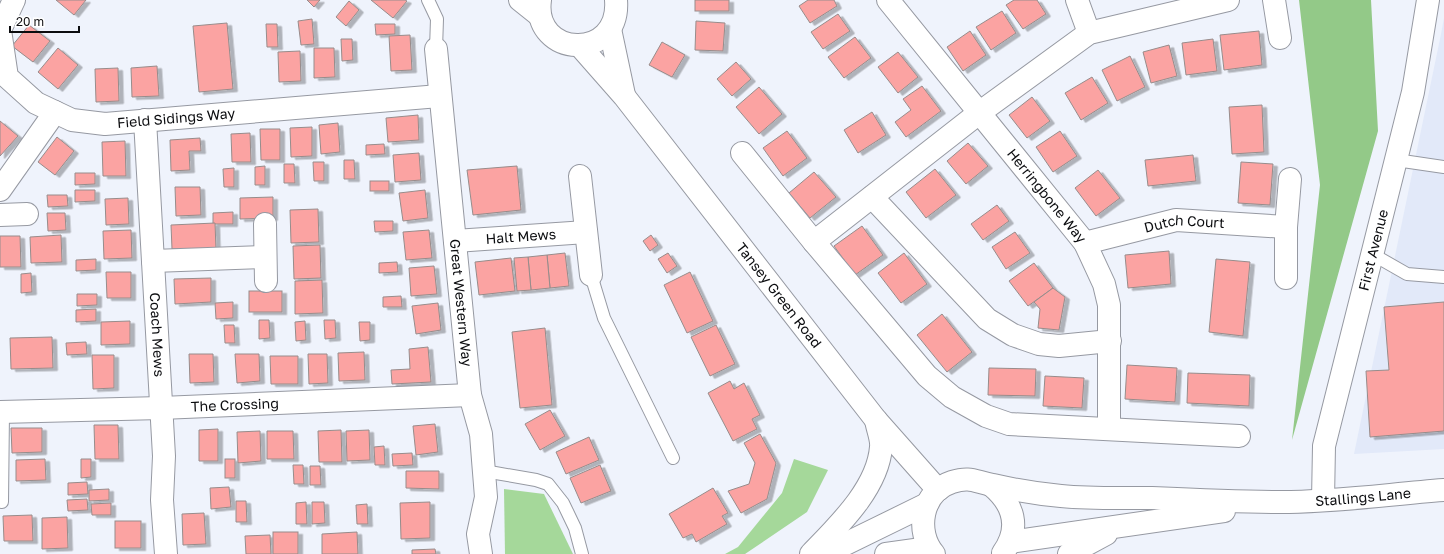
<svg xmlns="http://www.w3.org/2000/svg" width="1444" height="554" font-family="'Golos Text',sans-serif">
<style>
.built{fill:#e2e9f9}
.green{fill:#a5d89a}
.forest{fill:#93c988}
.building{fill:#fba3a2;stroke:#978c8b;filter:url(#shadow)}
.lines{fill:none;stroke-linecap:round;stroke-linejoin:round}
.service-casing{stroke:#9699a2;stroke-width:14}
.minor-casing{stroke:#9699a2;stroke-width:24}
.tertiary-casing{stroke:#9699a2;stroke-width:24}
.secondary-casing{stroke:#9699a2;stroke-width:24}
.service{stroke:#fff;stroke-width:12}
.minor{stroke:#fff;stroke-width:22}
.tertiary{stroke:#fff;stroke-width:22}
.secondary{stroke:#fff;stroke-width:22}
.labels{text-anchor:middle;stroke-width:4;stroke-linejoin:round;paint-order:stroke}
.street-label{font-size:14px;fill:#0b0c0f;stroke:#fff}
</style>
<defs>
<filter id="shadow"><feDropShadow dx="4.5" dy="2.5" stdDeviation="0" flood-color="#0004"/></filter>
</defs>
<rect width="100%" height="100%" fill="#eff3fc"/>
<path class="built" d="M1444 18V449L1354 454 1441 34Z"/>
<g class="green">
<path d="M794 459 828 470 807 512 745 554H725L738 547 782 493Z"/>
<path d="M504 489 544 494 573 554H505Z"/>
</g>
<path class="forest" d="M1299 0H1371L1378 131 1292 440 1320 185Z"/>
<g class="building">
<path d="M56 0H86L74 15Z"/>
<path d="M307 0H320L314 7Z"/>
<path d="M371 0H405L407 1 393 18Z"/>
<rect x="695" y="0" width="34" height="11"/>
<path d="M808 0H834L837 6 810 23 799 6Z"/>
<path d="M1014 0H1037L1046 14 1023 29 1006 5Z"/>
<path d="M349 1 359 10 346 26 336 17Z"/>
<path d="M1002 11 1016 33 991 50 976 27Z"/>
<path d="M838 14 850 31 823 49 811 32Z"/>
<path d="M312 19 314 44 301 45 298 21Z"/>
<path d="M696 21 725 23 723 51 695 50Z"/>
<path d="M227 23 233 89 199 92 193 26Z"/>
<path d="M266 24H277L278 47H267Z"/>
<path d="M375 24H395V34L376 35Z"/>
<path d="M29 25 50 41 33 62 12 46Z"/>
<path d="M970 31 986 55 963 71 947 47Z"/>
<path d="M1259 31 1262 65 1224 70 1220 35Z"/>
<path d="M410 35 412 70 391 71 389 36Z"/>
<path d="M855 37 871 58 844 78 828 57Z"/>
<path d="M341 39H352L353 60 342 61Z"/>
<path d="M1213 39 1217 71 1186 75 1182 43Z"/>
<path d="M662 42 685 55 672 77 649 65Z"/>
<path d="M1169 45 1177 76 1151 83 1143 52Z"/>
<path d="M58 48 78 65 58 89 38 72Z"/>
<path d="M314 48H334L335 77 314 78Z"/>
<path d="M300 51 301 81 279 82 278 52Z"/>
<path d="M898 52 918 77 898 93 878 67Z"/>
<path d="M1130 56 1145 87 1117 101 1102 70Z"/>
<path d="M736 62 751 79 732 96 717 79Z"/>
<path d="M157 66 159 96 132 97 131 68Z"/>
<path d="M118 68 119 101 96 102 95 69Z"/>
<path d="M1092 77 1108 103 1081 120 1065 93Z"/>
<path d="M922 86 941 111 906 137 895 122 911 110 903 99Z"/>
<path d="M759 87 782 114 759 134 736 107Z"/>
<path d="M1032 97 1050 121 1027 138 1009 115Z"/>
<path d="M1262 105 1264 152 1232 154 1229 107Z"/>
<path d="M872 112 886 135 858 153 844 130Z"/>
<path d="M418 115 419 140 388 142 386 118Z"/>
<path d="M0 121 18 136 0 156Z"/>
<path d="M338 123 340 152 321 154 319 125Z"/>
<path d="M312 127V156L291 157 290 128Z"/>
<path d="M260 129H280V160H261Z"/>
<path d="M787 131 807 158 783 176 763 148Z"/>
<path d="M1060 131 1077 156 1053 172 1036 147Z"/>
<path d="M250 133 251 162H232L231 134Z"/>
<path d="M57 137 74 151 55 175 38 162Z"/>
<path d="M200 138 201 151H189L190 170 171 171 170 140Z"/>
<path d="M125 141 126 176H103L102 142Z"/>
<path d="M968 143 988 166 966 184 947 161Z"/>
<path d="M384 144 385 154 366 155V145Z"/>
<path d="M419 153 421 180 395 182 393 155Z"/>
<path d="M1193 155 1196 181 1148 186 1145 160Z"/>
<path d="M344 160H354L355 179H344Z"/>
<path d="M313 162H324V181H314Z"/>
<path d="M1241 162 1273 164 1270 205 1238 203Z"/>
<path d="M284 164H294L295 183H284Z"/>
<path d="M265 166V185H255V167Z"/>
<path d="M517 166 521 210 473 215 467 170Z"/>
<path d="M234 168V187H224L223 169Z"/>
<path d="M935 169 956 195 926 218 906 192Z"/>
<path d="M1098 170 1120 198 1096 216 1075 188Z"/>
<path d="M814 172 836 197 810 218 789 193Z"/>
<path d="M75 173H95V184L75 185Z"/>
<rect x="370" y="181" width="19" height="10"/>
<path d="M175 187H200L201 215 176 216Z"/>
<path d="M75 190H95V201L75 202Z"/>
<path d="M425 190 428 218 403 221 399 193Z"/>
<path d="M47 195H67L68 206 48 207Z"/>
<path d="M273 197V218L240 219V198Z"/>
<path d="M128 198 129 224 106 225 105 199Z"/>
<path d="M997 205 1009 221 983 240 971 224Z"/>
<path d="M318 209 319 242 291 243 290 210Z"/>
<path d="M233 212V224H213V213Z"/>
<path d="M47 213H65L66 230 48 231Z"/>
<path d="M374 221H393V231L375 232Z"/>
<path d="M215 223 216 249H172L171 225Z"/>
<path d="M862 226 883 255 855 275 834 246Z"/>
<path d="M131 230 132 258 104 259 103 231Z"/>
<path d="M429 230 432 258 406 260 403 232Z"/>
<path d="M1015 232 1030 253 1006 269 992 247Z"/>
<path d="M61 235 62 262 31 263 30 237Z"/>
<path d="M651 235 658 245 650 251 643 241Z"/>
<path d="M0 236H20L21 267H0Z"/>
<path d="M320 245 321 278 294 279 293 246Z"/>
<path d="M1169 251 1171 284 1128 288 1125 255Z"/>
<path d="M565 253 569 286 550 288 547 255Z"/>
<path d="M668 253 677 266 667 273 658 259Z"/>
<path d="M904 253 927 284 901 303 878 273Z"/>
<path d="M547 255 550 288 531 290 528 257Z"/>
<path d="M528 257 531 290 517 291 514 258Z"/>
<path d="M511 258 515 291 479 295 475 262Z"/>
<path d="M96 259V270L76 271V260Z"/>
<path d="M1216 259 1250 262 1243 336 1209 332Z"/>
<path d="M397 262 398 272 379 273V263Z"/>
<path d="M1034 263 1053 288 1028 306 1009 281Z"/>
<path d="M434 266 437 294 411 296 409 268Z"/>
<path d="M106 272H131V298H107Z"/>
<path d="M690 272 713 321 687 333 664 285Z"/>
<path d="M31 273 32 292 21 293V274Z"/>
<path d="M211 278V302L175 304 174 279Z"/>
<path d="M322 280 323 313 295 314V281Z"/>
<path d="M1053 288 1065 297 1059 330 1038 328 1040 309 1034 302Z"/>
<rect x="249" y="291" width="33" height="21"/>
<path d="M77 294H97V305L77 306Z"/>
<path d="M401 296 402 307H383V297Z"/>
<path d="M233 302V318L216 319 215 303Z"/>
<path d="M1444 302V431L1370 437 1366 371 1389 370 1384 307Z"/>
<path d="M438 303 441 330 416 334 412 306Z"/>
<path d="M96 309V321L76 322V310Z"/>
<path d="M942 314 972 352 947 372 917 335Z"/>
<path d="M259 320H269L270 338 259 339Z"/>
<path d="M324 320H335L336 338 325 339Z"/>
<path d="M130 321V344L101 345V322Z"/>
<path d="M305 321 306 340 296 341 295 322Z"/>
<path d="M359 322H370V340L360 341Z"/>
<path d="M224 325H234L235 343H225Z"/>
<path d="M716 325 735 364 710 376 691 337Z"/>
<path d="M545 328 552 405 520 408 512 332Z"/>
<path d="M52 337 53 368 11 369 10 338Z"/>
<path d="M86 342 87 354 67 355 66 343Z"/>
<path d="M428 347 431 382 392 384 391 370 410 369 409 349Z"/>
<path d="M364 352 365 380 339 381 338 353Z"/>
<path d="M189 354H213L214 382 190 383Z"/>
<path d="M235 354H259L260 381 237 383Z"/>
<path d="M308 354H327L328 383 309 384Z"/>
<path d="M92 355H114V388L93 389Z"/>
<path d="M270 356H298V384H271Z"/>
<path d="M1127 365 1177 368 1175 402 1125 399Z"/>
<path d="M989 368 1036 369 1035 396 988 395Z"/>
<path d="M1188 373 1250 375 1249 406 1187 403Z"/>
<path d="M1045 376 1084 378 1082 408 1043 406Z"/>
<path d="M730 381 734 389 744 383 760 415 752 419 757 429 733 441 708 393Z"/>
<path d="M550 410 565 436 540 450 525 424Z"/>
<path d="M435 424 438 452 416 455 413 426Z"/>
<path d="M94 425H118L119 459H95Z"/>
<path d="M11 428H42V452L12 453Z"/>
<path d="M218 429V461H199V430Z"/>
<path d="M341 430 342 462H319L318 431Z"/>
<path d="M369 430 370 460 347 461 346 431Z"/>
<path d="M260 431 261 461 238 463 237 432Z"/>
<path d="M267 431H293L294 459H267Z"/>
<path d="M760 434 776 463 767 499 741 513 728 491 749 484 755 463 744 443Z"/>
<path d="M589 437 599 460 566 474 556 452Z"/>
<path d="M384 446 385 465H375L374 447Z"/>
<path d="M412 453 413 465 393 466 392 454Z"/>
<path d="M45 459 46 480 16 481V460Z"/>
<path d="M81 459H91V477L81 478Z"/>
<rect x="225" y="459" width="10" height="19"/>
<path d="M293 465H303L304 484H294Z"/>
<path d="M600 465 611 491 581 503 570 478Z"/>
<path d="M310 466H320L321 485H310Z"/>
<path d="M406 471H439V489L406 488Z"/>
<path d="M87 482 88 494 68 495V483Z"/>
<path d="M229 487 231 507 211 509 210 488Z"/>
<path d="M713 488 728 513 722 516 727 524 696 542 692 534 683 538 669 514Z"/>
<path d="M109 489V500L89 501V490Z"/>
<path d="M87 499 88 510 68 511 67 500Z"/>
<path d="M236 501H246L247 522H236Z"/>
<path d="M306 502 307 524H296V503Z"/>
<path d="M312 502H324L325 523 312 524Z"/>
<path d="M430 502V538L401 539 400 503Z"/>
<path d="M111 503V515H92L91 504Z"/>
<path d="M367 504 368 524H357L356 505Z"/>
<path d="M204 513 206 544 183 545 182 514Z"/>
<path d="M32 515 33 541H4L3 516Z"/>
<path d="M67 517 68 548 42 549V518Z"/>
<rect x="115" y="521" width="26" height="27"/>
<rect x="273" y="532" width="25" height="22"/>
<path d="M357 532 358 554H322V534Z"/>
<path d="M270 535 271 554H246L245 536Z"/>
<path d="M435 549 436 554H412V550Z"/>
</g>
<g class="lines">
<defs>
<g id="service">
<path d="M428 0 437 19 436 49"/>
<path d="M1396 160 1444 167"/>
<path d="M1372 254 1407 274 1444 277"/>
<path d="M591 275 604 318 673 458"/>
<path d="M484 471 536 480 548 484 563 503 575 528 582 554"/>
<path d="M2 502 3 412"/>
</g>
<g id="minor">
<path id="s1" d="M14 0 0 30 7 77 36 103 72 120 105 124 439 96"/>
<path id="s2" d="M888 0 1085 243 1104 284 1109 305V429"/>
<path d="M1077 0 1089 33"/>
<path d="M1274 0 1280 38"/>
<path id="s3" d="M436 49 470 395 481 434 483 460 486 497 478 534 481 554"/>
<path id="s4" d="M145 120 164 456 162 500 166 554"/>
<path d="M742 153 814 242 927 376 952 397 986 416 1009 424 1239 436"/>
<path d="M580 176 591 275"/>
<path d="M0 190 55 112"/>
<path d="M872 197 987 319 1013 335 1039 344 1059 346 1110 341"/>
<path d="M0 215 27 214"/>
<path d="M265 224 266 281"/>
<path id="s5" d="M455 241 586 232"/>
<path d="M814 242 979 113 1089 33 1228 0"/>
<path id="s6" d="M1085 243 1176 220 1286 227"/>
<path d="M153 261 265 257"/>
<path d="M1286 278V227L1290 179"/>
<path id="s7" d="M0 412 161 408 470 395"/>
<path id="s8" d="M1323 500 1324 446 1413 92 1428 0"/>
</g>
<g id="tertiary">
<path d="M520 0 540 16"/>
<path d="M540 0C532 58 621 62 616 0"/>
<path d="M610 29 624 95"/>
<path id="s9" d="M580 46 624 96 876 420 938 490"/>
</g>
<g id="secondary">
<path d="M991 485C1014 504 1021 528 1003 553"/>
<path d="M1010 542 1224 511"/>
<path d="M811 554C838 526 878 488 881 447 882 439 877 428 876 420"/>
<path d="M825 554 927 504"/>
<path d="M886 554 929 548"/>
<path id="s10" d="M934 554C915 532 921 492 952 482 971 476 975 482 993 485 1015 490 1039 494 1061 496 1091 499 1122 498 1152 498 1195 500 1238 502 1281 502 1336 502 1390 494 1444 490"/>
<path d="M1069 554 1106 534"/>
</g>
</defs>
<use href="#service" class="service-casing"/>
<use href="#minor" class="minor-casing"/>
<use href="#tertiary" class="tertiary-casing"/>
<use href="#secondary" class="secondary-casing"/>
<use href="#service" class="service"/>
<use href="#minor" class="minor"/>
<use href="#tertiary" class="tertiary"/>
<use href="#secondary" class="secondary"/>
</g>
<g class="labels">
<g class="street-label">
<text dy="5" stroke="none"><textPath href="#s1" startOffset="264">Field Sidings Way</textPath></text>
<text dy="5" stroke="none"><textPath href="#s2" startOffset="252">Herringbone Way</textPath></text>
<text dy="5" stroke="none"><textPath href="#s6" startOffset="102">Dutch Court</textPath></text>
<text dy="5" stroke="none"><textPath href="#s5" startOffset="66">Halt Mews</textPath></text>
<text dy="5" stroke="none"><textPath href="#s8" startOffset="256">First Avenue</textPath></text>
<text dy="5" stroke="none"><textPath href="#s9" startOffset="319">Tansey Green Road</textPath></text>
<text dy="5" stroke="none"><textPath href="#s3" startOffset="255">Great Western Way</textPath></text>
<text dy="5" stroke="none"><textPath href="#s4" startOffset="215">Coach Mews</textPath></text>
<text dy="5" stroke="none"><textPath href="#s7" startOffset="235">The Crossing</textPath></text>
<text dy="5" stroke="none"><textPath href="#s10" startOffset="500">Stallings Lane</textPath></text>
</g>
</g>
<path d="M10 26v6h69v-6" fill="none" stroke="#0b0c0f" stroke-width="2"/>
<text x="16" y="26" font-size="12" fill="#0b0c0f" stroke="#ffffff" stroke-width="3" paint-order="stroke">20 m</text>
</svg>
